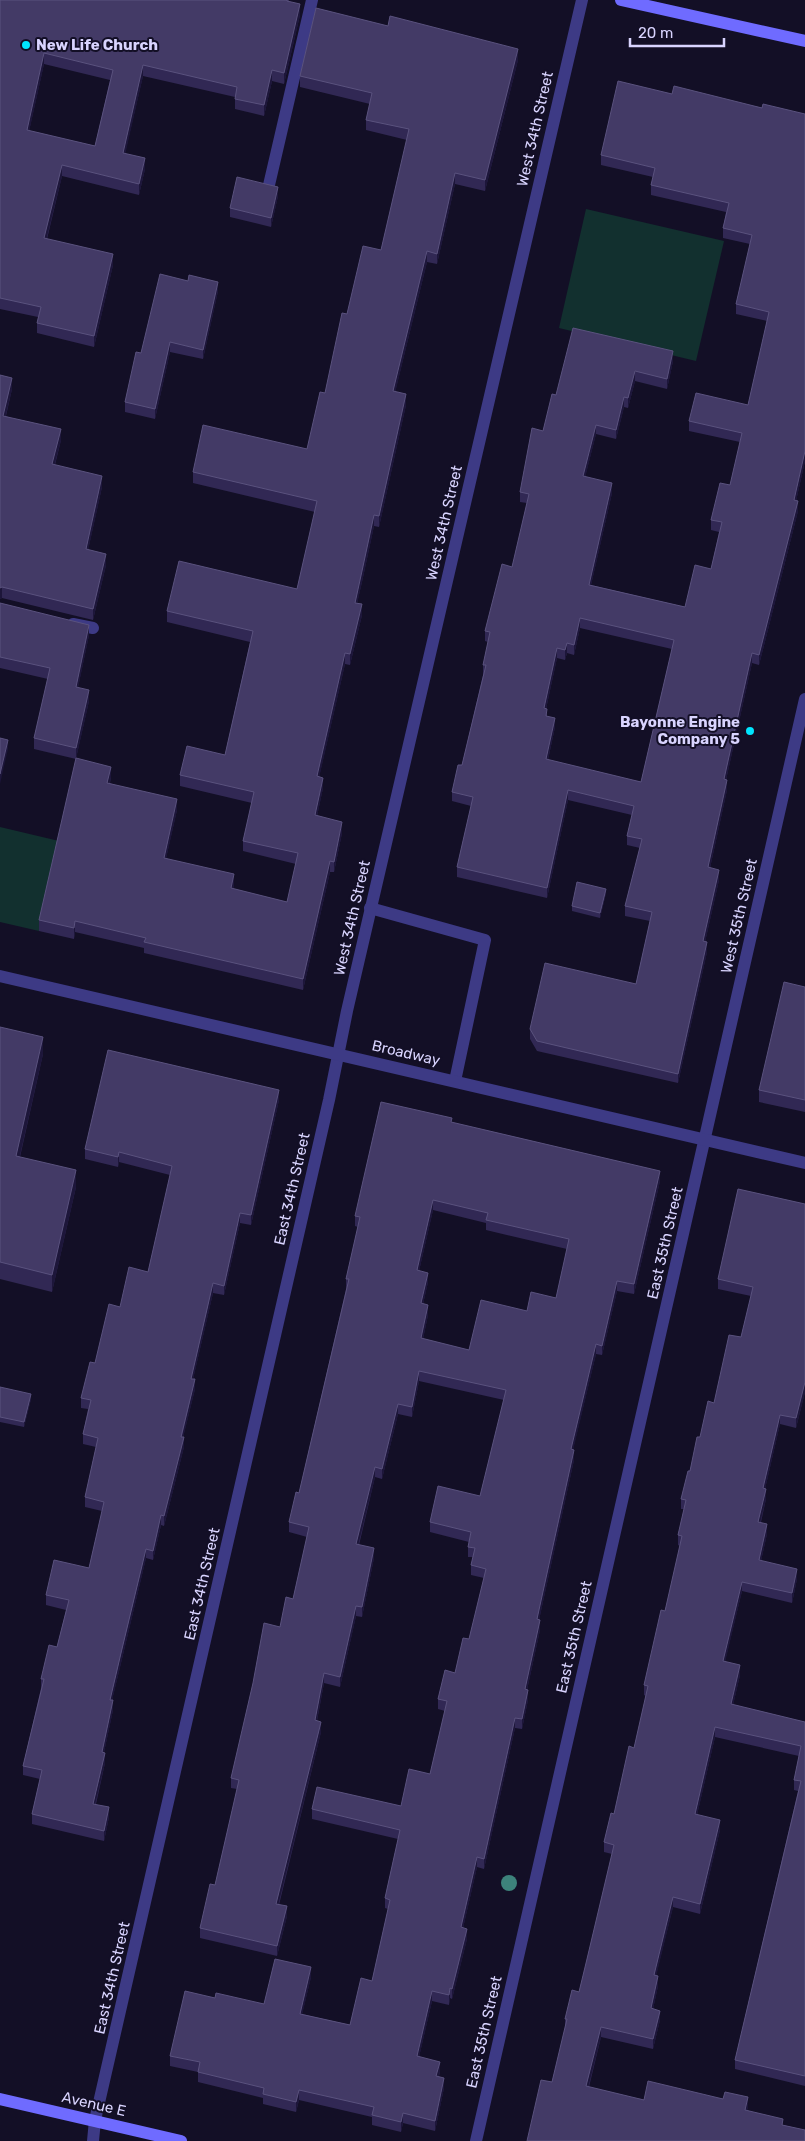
<svg xmlns="http://www.w3.org/2000/svg" width="805" height="2141" font-family="Rubik,sans-serif">
<style>
.green{fill:#12302f}
.lines{fill:none;stroke-linecap:round;stroke-linejoin:round}
.service{stroke:#3d3a85;stroke-width:12}
.minor{stroke:#3d3a85;stroke-width:12}
.tertiary{stroke:#3d3a85;stroke-width:12}
.secondary{stroke:#6f6bff;stroke-width:12}
.tree{fill:#3d827b}
.wall{fill:#312854;fill-rule:evenodd}
.shaded-wall{fill:#1d163a}
.building{fill:#433a66;stroke:#5a527e;fill-rule:evenodd}
.poi-dot{fill:#00e5ff;stroke:#130f26;stroke-width:2}
.labels{text-anchor:middle;stroke-width:4;stroke-linejoin:round;paint-order:stroke}
.poi-label{font-size:15px;font-weight:bold;fill:#d9d4ff;stroke:#130f26;text-anchor:start}
.street-label{font-size:15px;fill:#d9d4ff;stroke:#130f26}
</style>
<rect width="100%" height="100%" fill="#130f26"/>
<g class="green">
<path d="M586 209 724 241 696 361 559 328Z"/>
<path d="M0 827 59 841 39 931 0 922Z"/>
</g>
<g class="lines">
<g class="service">
<path d="M269 185 312 0"/>
<path d="M73 624 93 628"/>
<path d="M370 908 485 940 455 1081"/>
<path d="M93 2141 95 2120"/>
</g>
<g class="minor">
<path d="M95 2120 329 1100 347 1011 582 0"/>
<path d="M476 2141 805 699"/>
</g>
<path class="tertiary" d="M0 976 805 1163"/>
<g class="secondary">
<path d="M621 0 805 41"/>
<path d="M0 2099 181 2141"/>
</g>
</g>
<circle class="tree" cx="509" cy="1883" r="8"/>
<g class="wall">
<path d="M0 0H289V2L300 15 284 84 272 81 264 116 235 109V97L143 76 125 153 145 169 139 195 62 176 47 239 113 265 94 347 37 333V323L38 317 0 309ZM44 64 110 80 95 146 29 131Z"/>
<path d="M518 60 485 191 455 184 437 264 427 262 401 368 395 392 406 405 379 527 374 526 362 582 357 603 362 615 350 665 345 664 319 777 323 788 317 816 342 833 334 872H330L303 990 144 953V948L75 932 74 939 39 931V920L76 759 34 749V738L48 679 0 668V603L89 635 78 687 89 701 76 758 111 777 110 783 177 810 166 858 234 885 233 889 287 902 296 864 243 851V841L252 803 180 786V775L225 755 250 642 167 622V611L297 589 315 512 193 483V472L307 449 325 393 347 314 381 250 407 140 366 130V120L370 104 300 87V76Z"/>
<path d="M672 94 805 114V461L796 501 798 511 759 665 752 663 726 780 727 790 710 868 719 880 705 942 707 952 678 1083 537 1051 530 1039V1029L636 984 650 921 625 916V906L640 848 627 845V836L632 815 568 800 547 898 457 877V867L471 806 452 801V792L462 765 483 675V665L488 642 485 641V631L512 567 527 503 520 502V492L556 395 673 361 667 389 635 381 628 408 624 407 616 439 596 434 585 477 612 493 591 585 685 607 711 569 719 532 711 530V520L730 485 740 442 689 431V421L748 405 767 321 736 314V304L750 244 723 238V228L726 212 651 195V185L653 177 601 165V155ZM580 628 672 649 641 782 548 760 555 727 547 716 546 709 557 658 565 660 567 653 574 655Z"/>
<path d="M278 196 271 227 230 217V208Z"/>
<path d="M218 291 203 359 170 352 155 419 125 412V402L141 353Z"/>
<path d="M0 375 12 389 6 416 61 440 55 465 102 487 88 550 106 565 93 620 2 598 0 599Z"/>
<path d="M606 893 600 918 572 911V906Z"/>
<path d="M805 987V1112L759 1102V1090Z"/>
<path d="M0 1027 43 1054 20 1157 76 1187 52 1292 0 1279Z"/>
<path d="M279 1100 251 1225 240 1223 224 1295 213 1293 193 1379 195 1389 183 1437 184 1447 164 1526 161 1525 153 1560 146 1558 121 1663 112 1700 113 1710 104 1752 105 1763 96 1804 109 1817 104 1841 32 1824V1814L40 1779 23 1775V1766L41 1688V1679L57 1647 66 1610 46 1605V1595L89 1568 102 1511 85 1507V1497L96 1447 83 1444V1434L88 1409 81 1408V1398L95 1363 120 1307 148 1272 170 1175 119 1162 118 1167 85 1159V1149Z"/>
<path d="M452 1123 660 1181 634 1294 617 1291 602 1355 596 1354 573 1449 574 1460 539 1620 540 1630 527 1690 528 1700 522 1729 515 1728 484 1869 477 1867 463 1928 467 1939 452 1999 450 1998 449 2005 432 2001 419 2057 440 2072 439 2076 444 2088 435 2131 403 2123 401 2132 372 2125V2117L299 2100 296 2112 263 2104V2098L198 2082V2072L170 2066V2056L215 1998 264 2004 311 1977 302 2014 350 2025 372 1981 388 1909 385 1908V1898L398 1839 312 1819V1809L401 1806 430 1774 445 1711 438 1709V1699L455 1673 469 1639 484 1578 471 1575V1565L473 1557H468V1547L469 1542 430 1532V1522L480 1496 504 1400 419 1381 412 1417 398 1414 382 1479 375 1477 359 1545 374 1558 362 1617 356 1616 340 1687 324 1683 317 1721 321 1732 279 1905 287 1916 277 1956 200 1938V1928L215 1885 237 1789 231 1788V1778L280 1627 293 1599 307 1537 289 1532V1522L299 1493 346 1289V1279L358 1227 355 1226V1216ZM433 1210 486 1223V1230L567 1249 556 1298 527 1311 469 1350 423 1339 428 1315 423 1304 428 1282 419 1271Z"/>
<path d="M805 1204V1392L796 1428 780 1424 765 1489 766 1499 761 1522 767 1534 761 1561 797 1579 792 1603 742 1591 725 1661 740 1675 733 1705 805 1722V2086L735 2069V2060L798 1791 794 1790V1780L799 1756 715 1737 697 1815 720 1830 700 1914 673 1907 656 1975 658 1986 653 2009 660 2020 653 2049 601 2037 589 2087 644 2100 748 2107 747 2110 783 2125 805 2130 552 2082 565 2028V2019L579 1992 587 1959 612 1854 604 1852V1842L614 1814 634 1748 646 1696 644 1695V1685L665 1611 680 1546 678 1545V1535L684 1509H681V1499L700 1437 741 1337 751 1296 718 1289V1279Z"/>
<path d="M0 1387 31 1399 24 1427 0 1422Z"/>
</g>
<g class="shaded-wall">
<path d="M300 4V15L284 84V73Z"/>
<path d="M518 49V60L485 191V180Z"/>
<path d="M44 53V64L27 141V130Z"/>
<path d="M143 65V76L123 164V153Z"/>
<path d="M272 70V81L264 116V105Z"/>
<path d="M145 158V169L139 195V184Z"/>
<path d="M62 165V176L44 249V238Z"/>
<path d="M455 173V184L437 264V254Z"/>
<path d="M278 187V196L271 227V218Z"/>
<path d="M427 251V262L401 368 393 402V391L401 358Z"/>
<path d="M113 254V265L94 347V336Z"/>
<path d="M218 282V291L203 359V350Z"/>
<path d="M170 342V352L155 419V409Z"/>
<path d="M673 351V361L667 389V379Z"/>
<path d="M635 371V381L628 408V398Z"/>
<path d="M12 378V389L3 427V416Z"/>
<path d="M406 394V405L379 527V516Z"/>
<path d="M624 397V407L616 439V430Z"/>
<path d="M596 425V434L583 486V476Z"/>
<path d="M61 429V440L52 475V464Z"/>
<path d="M805 451V461L794 510V500Z"/>
<path d="M102 476V487L86 560V549Z"/>
<path d="M612 483V493L589 594V585Z"/>
<path d="M798 501V511L759 665V655Z"/>
<path d="M374 515V526L355 614V603Z"/>
<path d="M106 554V565L93 620V609Z"/>
<path d="M2 587V598L0 599V588Z"/>
<path d="M362 604V615L350 665V654Z"/>
<path d="M580 618V628L574 655V645Z"/>
<path d="M89 625V635L76 698V687Z"/>
<path d="M567 643V653L565 660V650Z"/>
<path d="M557 648V658L544 718V708Z"/>
<path d="M345 653V664L317 787V776Z"/>
<path d="M752 653V663L724 789V779Z"/>
<path d="M89 690V701L76 759V748Z"/>
<path d="M555 718V727L546 769V759Z"/>
<path d="M8 740V749L0 784V774Z"/>
<path d="M111 767V777L107 793V783Z"/>
<path d="M323 778V788L315 826V815Z"/>
<path d="M727 780V790L708 877V867Z"/>
<path d="M568 790V800L547 898V888Z"/>
<path d="M177 799V810L164 868V858Z"/>
<path d="M342 822V833L334 872V862Z"/>
<path d="M330 861V872L303 990V979Z"/>
<path d="M719 870V880L703 951V941Z"/>
<path d="M234 874V885L231 899V888Z"/>
<path d="M606 889V893L600 918V913Z"/>
<path d="M75 921V932L74 939V928Z"/>
<path d="M707 942V952L678 1083V1074Z"/>
<path d="M43 1037V1054L16 1173V1156Z"/>
<path d="M279 1090V1100L251 1225V1215Z"/>
<path d="M119 1152V1162L118 1167V1157Z"/>
<path d="M76 1170V1187L52 1292V1275Z"/>
<path d="M660 1171V1181L634 1294V1284Z"/>
<path d="M433 1200V1210L417 1280V1270Z"/>
<path d="M240 1213V1223L224 1295V1286Z"/>
<path d="M428 1273V1282L421 1313V1303Z"/>
<path d="M617 1281V1291L602 1355V1346Z"/>
<path d="M213 1283V1293L191 1388V1379Z"/>
<path d="M428 1305V1315L421 1348V1338Z"/>
<path d="M596 1344V1354L571 1459V1449Z"/>
<path d="M419 1371V1381L412 1417V1407Z"/>
<path d="M195 1379V1389L181 1446 184 1437V1447L164 1526V1516Z"/>
<path d="M805 1382V1392L796 1428V1418Z"/>
<path d="M31 1394V1399L24 1427V1422Z"/>
<path d="M398 1404V1414L382 1479V1469Z"/>
<path d="M780 1415V1424L763 1498V1488Z"/>
<path d="M574 1450V1460L537 1629V1619Z"/>
<path d="M375 1467V1477L356 1554V1544Z"/>
<path d="M766 1489V1499L758 1531V1522Z"/>
<path d="M161 1515V1525L153 1560V1551Z"/>
<path d="M767 1524V1534L759 1570V1560Z"/>
<path d="M374 1548V1558L362 1617V1607Z"/>
<path d="M146 1549V1558L110 1709V1700Z"/>
<path d="M797 1569V1579L792 1603V1593Z"/>
<path d="M742 1582V1591L723 1671V1661Z"/>
<path d="M356 1606V1616L340 1687V1677Z"/>
<path d="M540 1620V1630L525 1699V1689Z"/>
<path d="M740 1665V1675L731 1714V1704Z"/>
<path d="M324 1673V1683L315 1730V1720Z"/>
<path d="M528 1690V1700L522 1729V1719Z"/>
<path d="M113 1700V1710L102 1762V1752Z"/>
<path d="M515 1718V1728L484 1869V1859Z"/>
<path d="M321 1722V1732L276 1914V1904Z"/>
<path d="M715 1727V1737L695 1824V1814Z"/>
<path d="M105 1753V1763L93 1813V1804Z"/>
<path d="M109 1807V1817L104 1841V1831Z"/>
<path d="M720 1820V1830L700 1914V1904Z"/>
<path d="M477 1857V1867L461 1937V1927Z"/>
<path d="M673 1897V1907L654 1985V1975Z"/>
<path d="M287 1906V1916L277 1956V1946Z"/>
<path d="M467 1929V1939L452 1999V1989Z"/>
<path d="M311 1967V1977L300 2024V2014Z"/>
<path d="M658 1976V1986L651 2018V2008Z"/>
<path d="M450 1988V1998L449 2005V1995Z"/>
<path d="M432 1991V2001L417 2066V2056Z"/>
<path d="M660 2011V2020L653 2049V2039Z"/>
<path d="M601 2027V2037L586 2096V2086Z"/>
<path d="M440 2062V2072L436 2086V2076Z"/>
<path d="M444 2078V2088L435 2131V2121Z"/>
<path d="M299 2090V2100L296 2112V2102Z"/>
<path d="M748 2097V2107L745 2120V2110Z"/>
<path d="M403 2113V2123L401 2132V2122Z"/>
</g>
<g class="building">
<path d="M0 0H287V1L300 4 284 73 272 70 264 105 235 99 237 87 143 65 123 153 145 158 139 184 62 165 44 238 113 254 94 336 37 323 41 307 0 298ZM44 53 113 70 95 146 27 130Z"/>
<path d="M316 8 388 26 390 16 518 49 485 180 455 173 437 254 427 251 401 358 393 391 406 394 379 516 374 515 362 571 355 603 362 604 350 654 345 653 317 776 323 778 315 815 342 822 334 862 330 861 303 979 144 942 146 938 75 921 74 928 39 920 76 758 111 767 107 783 177 799 164 858 234 874 231 888 287 902 298 853 243 841 254 792 180 775 187 746 225 755 253 631 167 611 179 561 297 589 317 501 193 472 203 425 307 449 320 392 325 393 342 313 347 314 363 246 381 250 409 129 366 120 372 93 300 76Z"/>
<path d="M618 81 672 94 674 86 762 108 763 104 805 114V451L794 500 798 501 759 655 752 653 724 779 727 780 708 867 719 870 703 941 707 942 678 1074 537 1041 530 1029 545 963 636 984 652 912 625 906 642 839 627 836 634 806 568 790 547 888 457 867 473 797 452 792 458 765H462L486 665H483L490 632 485 631 502 564 512 567 529 494 520 492 532 428 543 431 552 394 556 395 573 328 673 351 667 379 635 371 628 398 624 397 616 430 596 425 583 476 612 483 589 585 685 607 695 565 711 569 722 522 711 520 720 483 730 485 742 433 689 421 696 393 748 405 769 312 736 304 752 235 723 228 729 203 651 185 655 168 601 155ZM580 618 674 640 641 782 546 759 555 718 546 716 547 709 544 708 557 648 565 650 567 643 574 645Z"/>
<path d="M237 177 278 187 271 218 230 208Z"/>
<path d="M160 274 188 281 189 275 218 282 203 350 170 342 155 409 125 402 136 352 141 353Z"/>
<path d="M0 375 12 378 3 416 61 429 52 464 102 476 86 549 106 554 93 609 2 587 0 588Z"/>
<path d="M0 603 89 625 76 687 89 690 76 748 34 738 50 668 0 657Z"/>
<path d="M0 738 8 740 0 774Z"/>
<path d="M577 882 606 889 600 913 572 906Z"/>
<path d="M784 982 805 987V1100L759 1090Z"/>
<path d="M0 1027 43 1037 16 1156 76 1170 52 1275 0 1262Z"/>
<path d="M108 1050 279 1090 251 1215 240 1213 224 1286 213 1283 191 1379H195L181 1437H184L164 1516 161 1515 153 1551 146 1549 121 1653 110 1700H113L102 1752 105 1753 93 1804 109 1807 104 1831 32 1814 42 1770 23 1766 44 1679H41L49 1645 57 1647 69 1600 46 1595 54 1560 89 1568 104 1502 85 1497 98 1438 83 1434 91 1400 81 1398 90 1362 95 1363 109 1304 120 1307 129 1267 148 1272 172 1166 119 1152 118 1157 85 1149Z"/>
<path d="M381 1102 452 1118 451 1122 660 1171 634 1284 617 1281 602 1346 596 1344 571 1449 574 1450 537 1619 540 1620 525 1689 528 1690 522 1719 515 1718 484 1859 477 1857 461 1927 467 1929 452 1989 450 1988 449 1995 432 1991 417 2056 440 2062 436 2076 444 2078 435 2121 403 2113 401 2122 372 2115 374 2107 299 2090 296 2102 263 2094 264 2088 198 2072 200 2062 170 2056 185 1991 215 1998 216 1993 264 2004 275 1959 311 1967 300 2014 350 2025 361 1978 372 1981 390 1900 385 1898 400 1830 312 1809 317 1787 401 1806 409 1769 430 1774 447 1701 438 1699 445 1670 455 1673 463 1638 469 1639 486 1569 471 1565 475 1548 468 1547 471 1532 430 1522 438 1486 480 1496 506 1390 419 1371 412 1407 398 1404 382 1469 375 1467 356 1544 374 1548 362 1607 356 1606 340 1677 324 1673 315 1720 321 1722 276 1904 287 1906 277 1946 200 1928 210 1884 215 1885 239 1780 231 1778 253 1683 264 1623 280 1627 286 1597 293 1599 309 1527 289 1522 296 1492 299 1493 349 1279H346L360 1217 355 1216ZM433 1200 488 1213 486 1220 569 1239 556 1298 531 1292 527 1311 481 1300 469 1350 421 1338 428 1305 421 1303 428 1273 417 1270Z"/>
<path d="M738 1189 805 1204V1382L796 1418 780 1415 763 1488 766 1489 758 1522 767 1524 759 1560 797 1569 792 1593 742 1582 723 1661 740 1665 731 1704 805 1722V2076L735 2060 801 1781 794 1780 801 1746 715 1727 695 1814 720 1820 700 1904 673 1897 654 1975 658 1976 651 2008 660 2011 653 2039 601 2027 586 2086 644 2100 648 2081 723 2099 725 2092 748 2097 745 2110 783 2119 782 2125 805 2130V2141H527L541 2080 552 2082 567 2019H565L572 1990 579 1992 587 1959 614 1845 604 1842 611 1813 614 1814 629 1746 634 1748 648 1686 644 1685 661 1610 665 1611 682 1536 678 1535 686 1500 681 1499 688 1471H690L697 1437H700L708 1401 714 1403 729 1335 741 1337 753 1287 718 1279Z"/>
<path d="M0 1387 31 1394 24 1422 0 1417Z"/>
</g>
<g class="poi-dot">
<circle cx="26" cy="45" r="5"/>
<circle cx="750" cy="731" r="5"/>
</g>
<g class="labels">
<g class="poi-label">
<text x="36" y="50">New Life Church</text>
<text x="740" y="727" text-anchor="end">Bayonne Engine<tspan x="740" dy="17">Company 5</tspan></text>
</g>
<g class="street-label">
<text transform="translate(535 129) rotate(-77)" y="5">West 34th Street</text>
<text transform="translate(444 523) rotate(-77)" y="5">West 34th Street</text>
<text transform="translate(739 916) rotate(-77)" y="5">West 35th Street</text>
<text transform="translate(352 918) rotate(-77)" y="5">West 34th Street</text>
<text transform="translate(406 1053) rotate(13)" y="5">Broadway</text>
<text transform="translate(292 1189) rotate(-77)" y="5">East 34th Street</text>
<text transform="translate(665 1243) rotate(-77)" y="5">East 35th Street</text>
<text transform="translate(202 1584) rotate(-77)" y="5">East 34th Street</text>
<text transform="translate(574 1637) rotate(-77)" y="5">East 35th Street</text>
<text transform="translate(112 1978) rotate(-77)" y="5">East 34th Street</text>
<text transform="translate(484 2032) rotate(-77)" y="5">East 35th Street</text>
<text transform="translate(94 2104) rotate(13)" y="5">Avenue E</text>
</g>
</g>
<path d="M630 38v8h94v-8" fill="none" stroke="#d9d4ff" stroke-width="2.5"/>
<text x="638" y="38" font-size="15" fill="#d9d4ff" stroke="#130f26" stroke-width="4" paint-order="stroke">20 m</text>
</svg>
